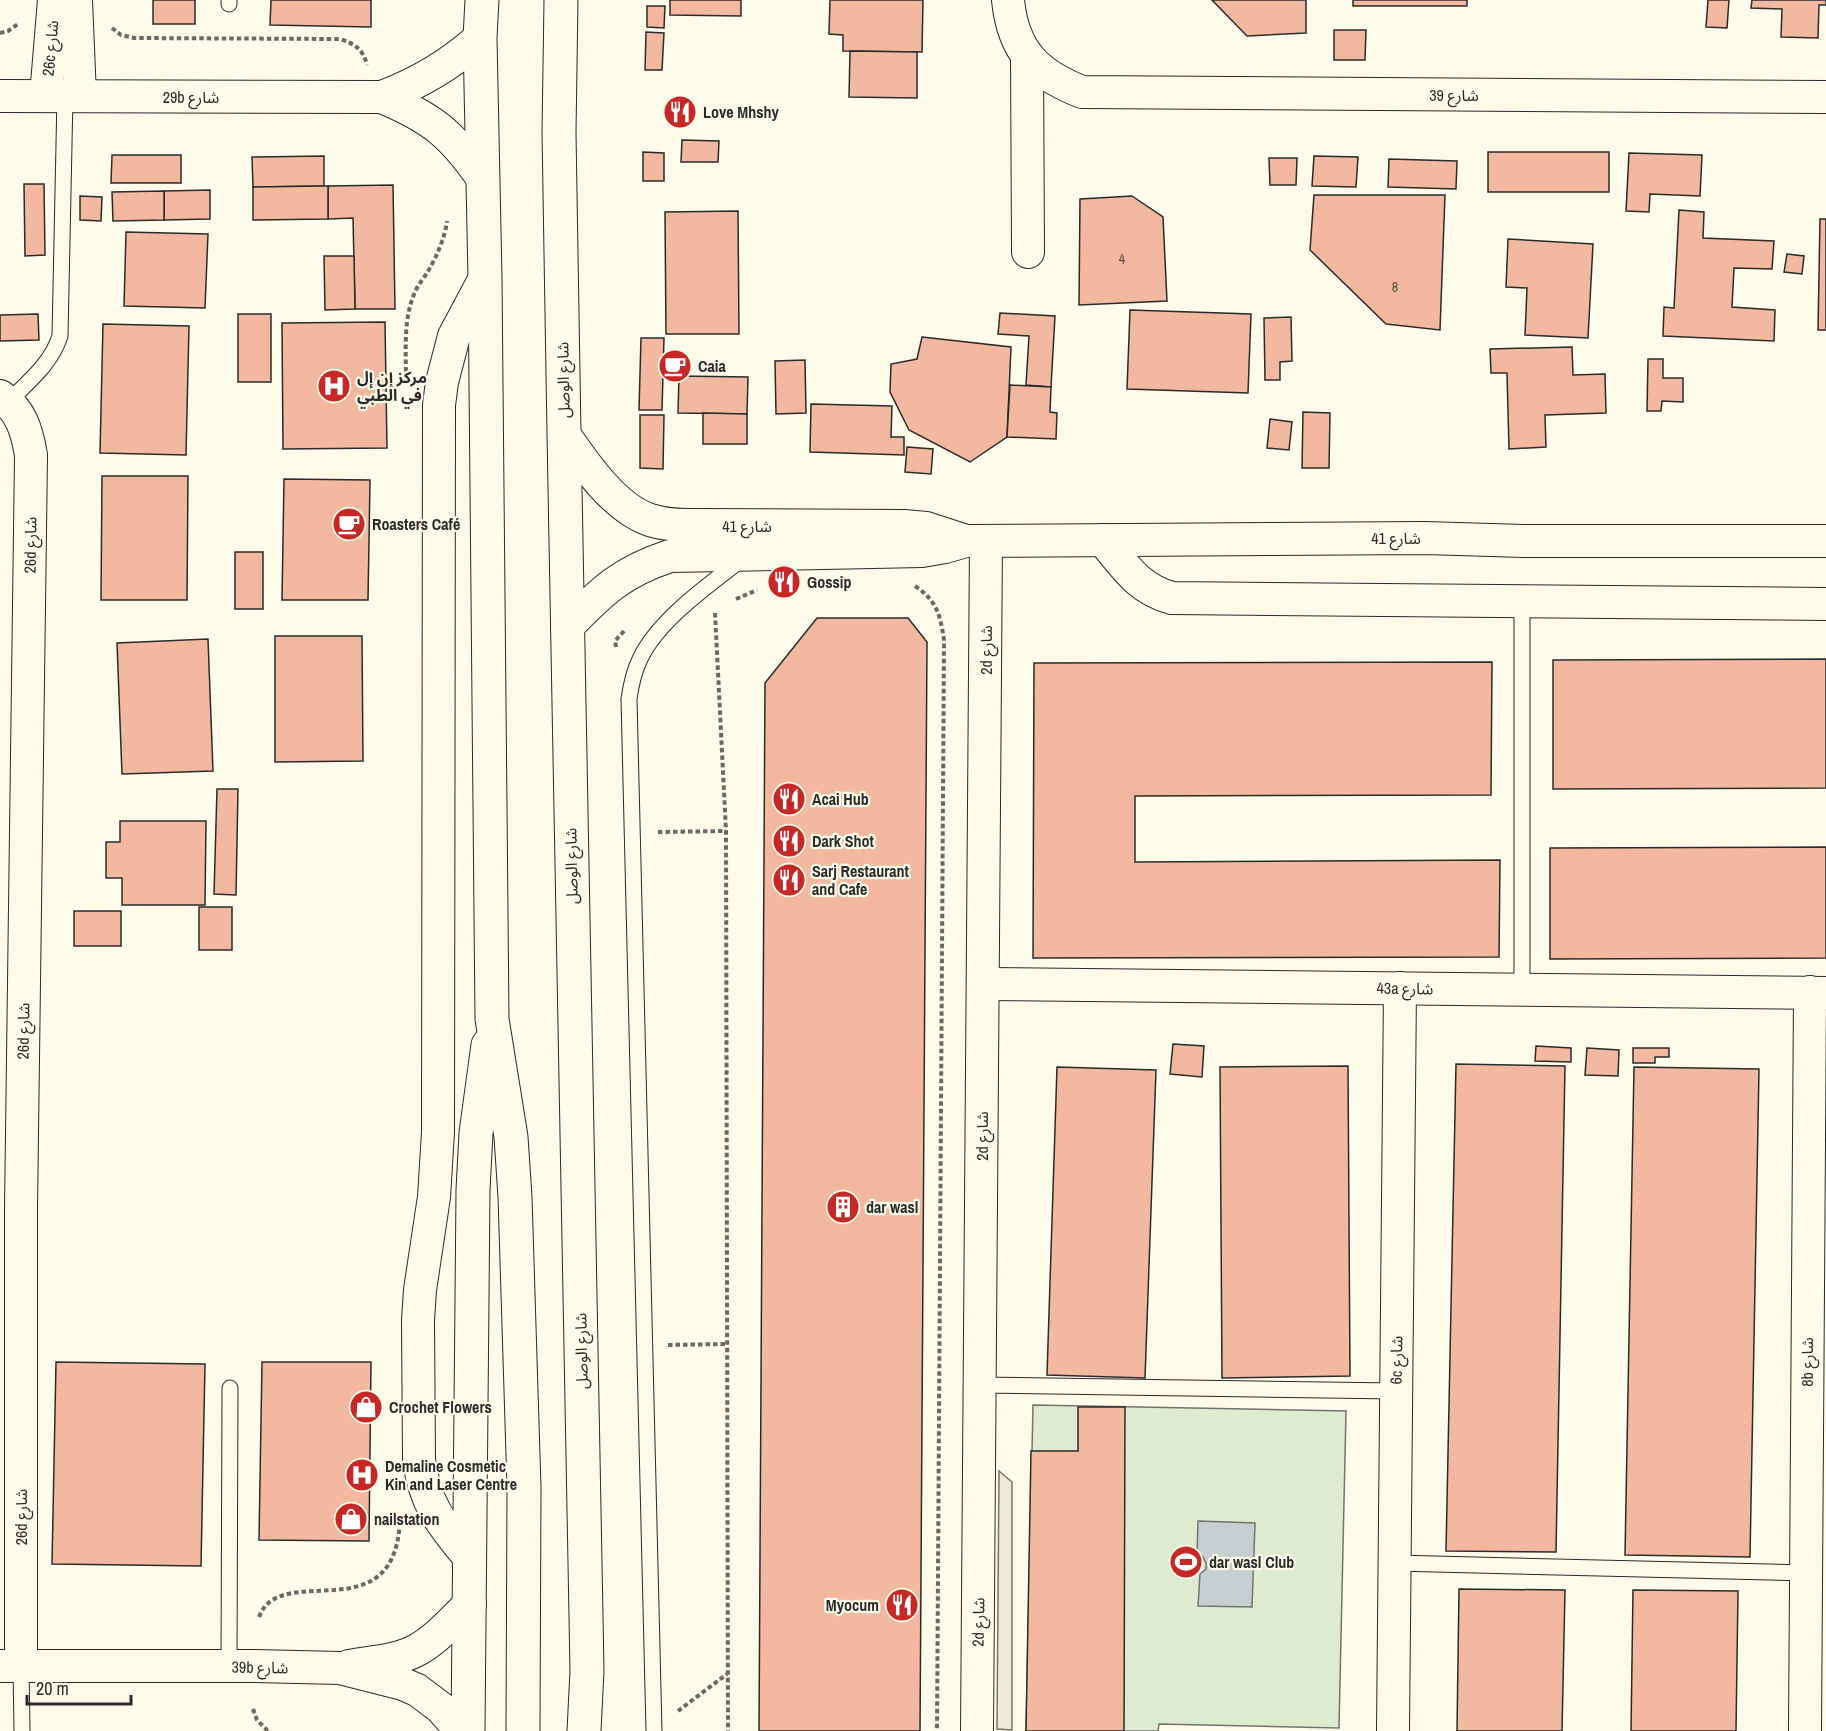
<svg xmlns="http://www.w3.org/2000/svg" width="1826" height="1731" font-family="'Archivo Narrow','Noto Sans Arabic',sans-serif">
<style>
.green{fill:#deebd1;stroke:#74746e;stroke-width:1.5}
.parking{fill:#eceadb;stroke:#74746e;stroke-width:1.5}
.water{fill:#c7d0d0;stroke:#74746e;stroke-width:1.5}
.building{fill:#f2b8a0;stroke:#2b2b2b;stroke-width:1.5}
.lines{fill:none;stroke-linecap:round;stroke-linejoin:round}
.service-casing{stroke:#2b2b2b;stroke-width:17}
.minor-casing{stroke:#2b2b2b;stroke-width:34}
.primary-casing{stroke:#2b2b2b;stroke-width:35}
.path{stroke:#6a6964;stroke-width:4;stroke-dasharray:4.5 3;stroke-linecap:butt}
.service{stroke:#fdfbea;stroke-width:15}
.minor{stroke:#fdfbea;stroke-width:32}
.primary{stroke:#fdfbea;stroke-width:33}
.labels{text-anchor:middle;stroke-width:4.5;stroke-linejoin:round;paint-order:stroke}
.number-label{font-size:14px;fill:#5d4e48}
.street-label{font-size:16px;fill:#2b2b2b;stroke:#fdfbea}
.poi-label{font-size:16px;font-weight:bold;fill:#2b2b2b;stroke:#fdfbea;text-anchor:start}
</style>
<rect width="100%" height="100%" fill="#fdfbea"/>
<path class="green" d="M1033 1405 1346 1411 1339 1728 1159 1724 1158 1731H1026Z"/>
<path class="parking" d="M999 1471 1012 1482V1730L997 1729Z"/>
<path class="water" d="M1198 1521 1255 1523 1252 1607 1198 1606 1200 1574 1206 1569V1563L1203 1557 1197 1555Z"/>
<g class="building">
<rect x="153" y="0" width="42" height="24"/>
<path d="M271 0H371V27L270 25Z"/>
<path d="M670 0H741V16L670 15Z"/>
<path d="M830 0H923L922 52 843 51V35L829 34Z"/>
<path d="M1212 0H1306V33L1247 36Z"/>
<rect x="1353" y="0" width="114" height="6"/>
<path d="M1708 0H1729L1727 28 1706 27Z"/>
<path d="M1752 0H1826V5H1819L1818 38 1781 37 1782 9 1751 8Z"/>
<path d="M647 6H665L664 28 647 27Z"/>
<path d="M1334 30H1366L1365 60H1334Z"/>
<path d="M646 32 664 33 662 70H645Z"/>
<path d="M850 51 917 52V98L849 97Z"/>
<path d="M682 140 719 141 718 162H681Z"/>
<path d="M643 152 664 153V181H643Z"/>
<rect x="1488" y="152" width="121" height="40"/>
<path d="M1629 153 1702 155 1700 196 1650 194 1649 212 1626 211Z"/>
<path d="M112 155H181V183H111Z"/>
<path d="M324 156V186L253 187 252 157Z"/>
<path d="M1314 156 1358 157 1356 187 1312 186Z"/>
<path d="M1269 158H1297L1296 185H1270Z"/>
<path d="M1389 159 1457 161 1456 189 1388 187Z"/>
<path d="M24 184H44L45 255 25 256Z"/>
<path d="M393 185 395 309H355L353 218 328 219V186Z"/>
<path d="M324 186H328V219L253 220V187Z"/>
<path d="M210 190V219L164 220V191Z"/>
<path d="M164 191V220L113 221 112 192Z"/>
<path d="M1314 195H1445L1440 330 1386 324 1310 250Z"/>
<path d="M80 196 102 197 101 221 80 220Z"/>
<path d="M1132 196 1163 217 1167 301 1079 305 1080 199Z"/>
<path d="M1679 210 1704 212 1703 238 1774 241 1772 269 1734 268 1732 307 1775 310 1774 341 1663 336 1664 307 1674 308Z"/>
<path d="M738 211 739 334H666L665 212Z"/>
<path d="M1820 219H1826V330H1818Z"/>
<path d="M126 232 208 234 205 308 124 306Z"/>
<path d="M1508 239 1593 244 1588 338 1525 335 1527 288 1506 287Z"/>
<path d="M1787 254 1804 256 1802 274 1784 272Z"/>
<path d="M324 256H354L355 309 325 310Z"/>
<path d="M1130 310 1251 314 1248 393 1127 389Z"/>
<path d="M1000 313 1055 316 1051 387 1026 385 1029 336 998 334Z"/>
<path d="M38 314 39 340 0 341V315Z"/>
<rect x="238" y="314" width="33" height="68"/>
<path d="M1291 317 1292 361 1280 362V380H1265L1264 318Z"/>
<path d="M385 322 387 448 283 449 282 323Z"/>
<path d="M103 324 189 326 186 455 100 453Z"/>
<path d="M922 337 1011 347 1007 437 970 462 909 430 890 392 891 364 917 359Z"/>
<path d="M641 338H664L662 410H639Z"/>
<path d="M1572 347 1573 375 1605 374 1606 413 1545 415 1546 447 1509 449 1507 373H1491L1490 349Z"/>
<path d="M1648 359H1663V378H1683V402L1662 401 1661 411H1647Z"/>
<path d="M805 360 806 413 776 414 775 361Z"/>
<path d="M679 376 748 377 747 414 678 413Z"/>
<path d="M1010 385 1051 387 1050 412 1057 413 1056 439 1007 437Z"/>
<path d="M811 404 892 406 891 437H904V455L810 452Z"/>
<path d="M1303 412 1330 413 1329 468H1302Z"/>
<path d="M703 413 747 414V444H703Z"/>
<path d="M640 415H664L663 469 640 468Z"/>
<path d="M1270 419 1292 422 1289 450 1267 448Z"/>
<path d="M907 447 933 449 931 474 905 472Z"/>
<path d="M102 476H188L187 600H101Z"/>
<path d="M284 479 370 480 368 600H282Z"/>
<rect x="235" y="552" width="28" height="57"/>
<path d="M817 618H908L927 642 920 1731H759L765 683Z"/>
<path d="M275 636H362L363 761 275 762Z"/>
<path d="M208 639 213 771 122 774 117 643Z"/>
<path d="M1826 659V788L1553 789V660Z"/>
<path d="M1492 662 1491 795 1135 796V862L1500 860 1499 957 1033 958 1034 663Z"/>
<path d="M217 789H238L236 895 214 894Z"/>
<path d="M120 821H206L205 905H122V878H106V842H120Z"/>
<path d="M1826 847V958L1550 959V848Z"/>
<rect x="199" y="907" width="33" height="43"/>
<rect x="74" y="911" width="47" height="35"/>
<path d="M1173 1044 1204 1046 1202 1077 1170 1074Z"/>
<path d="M1536 1046 1571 1048V1062L1535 1061Z"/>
<path d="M1587 1048 1619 1050 1618 1076 1585 1075Z"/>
<path d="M1633 1048H1669V1057H1655V1063H1633Z"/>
<path d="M1456 1064 1565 1066 1556 1552 1446 1551Z"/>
<path d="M1348 1066 1350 1376 1222 1378 1220 1067Z"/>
<path d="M1057 1067 1156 1070 1145 1378 1047 1375Z"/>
<path d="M1634 1067 1759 1069 1750 1557 1625 1555Z"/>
<path d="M56 1362 205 1364 201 1566 52 1564Z"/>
<path d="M262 1362H371L369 1541 259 1540Z"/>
<path d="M1078 1407H1125L1124 1731H1026L1031 1451H1078Z"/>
<path d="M1459 1589 1565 1590 1562 1731H1457Z"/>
<path d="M1633 1590 1738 1591 1736 1731H1631Z"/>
</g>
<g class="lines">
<defs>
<g id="service">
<path d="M229 4V0"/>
<path d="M8 402C29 381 51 364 60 336L65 96"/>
<path d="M1522 990V602"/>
<path d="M980 1385 1396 1391"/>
<path d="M1394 1563 1806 1573"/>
<path d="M21 1666 22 1731"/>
<path d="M229 1666 230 1388"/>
<path d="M654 1731 629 699C631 685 634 671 640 659 658 620 709 585 742 559"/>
</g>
<g id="minor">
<path d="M76 0 80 96"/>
<path d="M1008 0C1013 51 1036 74 1082 92L1826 97"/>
<path d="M1027 55 1028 252"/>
<path d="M0 96 382 97C420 83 450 65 480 38"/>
<path d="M46 96 54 0"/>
<path d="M382 97C432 118 452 134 483 179"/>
<path d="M0 396C21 410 27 431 31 455L21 1209V1666"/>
<path d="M564 434C584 463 614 508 650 520 662 524 674 525 687 525L904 526 926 528 966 541"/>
<path d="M1103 540C1124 565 1138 589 1172 598L1826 604"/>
<path d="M567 627C602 591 621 572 670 556L922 551 945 547 966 541 1425 538 1524 541H1826"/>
<path d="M983 984 1826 993"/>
<path d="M468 1556C441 1523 425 1505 419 1460L418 1320 420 1290 434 1197 438 1132 439 405 442 382 454 336 485 278"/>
<path d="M0 1666H254L340 1668 403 1684 417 1690 441 1708 461 1731"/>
<path d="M349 1666C371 1662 397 1661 417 1650 437 1639 453 1620 470 1604"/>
<path d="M977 1731 986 541"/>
<path d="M1393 1731 1400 988"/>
<path d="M1805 1731 1810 992"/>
</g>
<g id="primary">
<path d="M482 0 480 38 485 278 492 1019 511 1137 515 1197 524 1487 523 1731"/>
<path d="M561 0 559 132 564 434 587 1671 584 1731"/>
<path d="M468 1731 473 1190 476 1133 488 1045"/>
</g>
</defs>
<use href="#service" class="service-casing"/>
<use href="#minor" class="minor-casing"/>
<use href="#primary" class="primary-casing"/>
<g class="path">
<path d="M112 28 121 35 134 38 340 39C355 44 363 49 367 65"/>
<path d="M0 33 8 31 18 24"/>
<path d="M406 379C406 350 403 319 415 292 418 285 423 279 427 273 436 258 445 238 447 221"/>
<path d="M915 586C937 601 940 614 944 640L937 1731"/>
<path d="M736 599 757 590"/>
<path d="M715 613 726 831 728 1731"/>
<path d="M616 647 615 641 624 631"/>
<path d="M658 832 726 831"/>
<path d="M668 1345 727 1344"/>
<path d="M259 1617C281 1559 395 1635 400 1520"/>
<path d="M253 1709 257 1720 268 1731"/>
<path d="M678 1711 727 1674"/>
</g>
<use href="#service" class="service"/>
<use href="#minor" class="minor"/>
<use href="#primary" class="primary"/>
</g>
<defs>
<symbol id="restaurant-disc" viewBox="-11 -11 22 22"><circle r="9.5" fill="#c62828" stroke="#fdfbea"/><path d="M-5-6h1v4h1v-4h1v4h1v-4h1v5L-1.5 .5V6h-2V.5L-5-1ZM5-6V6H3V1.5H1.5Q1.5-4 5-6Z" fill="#fff"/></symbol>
<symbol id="cafe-disc" viewBox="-11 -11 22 22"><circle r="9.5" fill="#c62828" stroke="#fdfbea"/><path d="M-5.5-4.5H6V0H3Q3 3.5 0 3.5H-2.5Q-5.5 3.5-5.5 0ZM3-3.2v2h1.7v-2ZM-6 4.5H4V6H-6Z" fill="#fff"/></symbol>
<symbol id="hospital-disc" viewBox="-11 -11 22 22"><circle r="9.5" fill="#c62828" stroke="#fdfbea"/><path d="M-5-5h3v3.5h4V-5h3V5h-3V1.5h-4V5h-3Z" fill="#fff"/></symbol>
<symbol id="building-disc" viewBox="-11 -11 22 22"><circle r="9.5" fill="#c62828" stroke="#fdfbea"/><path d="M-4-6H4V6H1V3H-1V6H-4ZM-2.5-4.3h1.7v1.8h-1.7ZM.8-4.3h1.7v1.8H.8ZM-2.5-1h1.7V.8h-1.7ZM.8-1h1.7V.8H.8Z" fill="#fff"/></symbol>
<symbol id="shop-disc" viewBox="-11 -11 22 22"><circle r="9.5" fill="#c62828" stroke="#fdfbea"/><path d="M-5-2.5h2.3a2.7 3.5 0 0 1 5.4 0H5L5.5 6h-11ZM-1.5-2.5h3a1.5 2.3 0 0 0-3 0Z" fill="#fff"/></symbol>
<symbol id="stadium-disc" viewBox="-11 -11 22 22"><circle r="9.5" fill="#c62828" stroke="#fdfbea"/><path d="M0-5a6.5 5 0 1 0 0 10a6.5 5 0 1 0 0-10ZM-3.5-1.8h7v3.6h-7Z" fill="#fff"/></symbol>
</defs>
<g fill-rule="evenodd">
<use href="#restaurant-disc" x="661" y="93" width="38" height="38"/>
<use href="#cafe-disc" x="656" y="347" width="38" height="38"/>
<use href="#hospital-disc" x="315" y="367" width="38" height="38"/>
<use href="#cafe-disc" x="330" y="505" width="38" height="38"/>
<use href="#restaurant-disc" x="765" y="563" width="38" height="38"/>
<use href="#restaurant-disc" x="770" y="780" width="38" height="38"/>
<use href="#restaurant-disc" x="770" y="822" width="38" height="38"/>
<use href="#restaurant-disc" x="770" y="861" width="38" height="38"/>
<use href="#building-disc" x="824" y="1188" width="38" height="38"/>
<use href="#shop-disc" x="347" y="1388" width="38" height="38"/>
<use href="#hospital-disc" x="343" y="1456" width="38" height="38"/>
<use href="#shop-disc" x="332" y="1500" width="38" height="38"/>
<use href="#stadium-disc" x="1167" y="1543" width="38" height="38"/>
<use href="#restaurant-disc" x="883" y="1586" width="38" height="38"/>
</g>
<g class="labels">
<g class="number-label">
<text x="1122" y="264">4</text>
<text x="1395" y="292">8</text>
</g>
<g class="street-label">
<text transform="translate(50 48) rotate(-85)" y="6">26c شارع</text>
<text x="1454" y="101">شارع 39</text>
<text x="191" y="103">29b شارع</text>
<text transform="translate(563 380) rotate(-91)" y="6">شارع الوصل</text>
<text x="747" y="532">شارع 41</text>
<text x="1396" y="544">شارع 41</text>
<text transform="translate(30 545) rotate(-89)" y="6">26d شارع</text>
<text transform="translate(986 650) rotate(-90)" y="6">2d شارع</text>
<text transform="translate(571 866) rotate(-91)" y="6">شارع الوصل</text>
<text transform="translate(1405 988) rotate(1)" y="6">43a شارع</text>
<text transform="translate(23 1031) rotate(-89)" y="6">26d شارع</text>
<text transform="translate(982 1136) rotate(-90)" y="6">2d شارع</text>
<text transform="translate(581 1351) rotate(-91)" y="6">شارع الوصل</text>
<text transform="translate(1396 1360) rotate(-89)" y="6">6c شارع</text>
<text transform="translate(1807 1362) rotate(-90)" y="6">8b شارع</text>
<text transform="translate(21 1517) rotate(-90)" y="6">26d شارع</text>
<text transform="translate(978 1622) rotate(-89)" y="6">2d شارع</text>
<text transform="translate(260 1667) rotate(1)" y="6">39b شارع</text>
</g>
<g class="poi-label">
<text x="703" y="118">Love Mhshy</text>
<text x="698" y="372">Caia</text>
<text x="357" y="383">مركز إن إل<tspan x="357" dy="18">في الطبي</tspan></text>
<text x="372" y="530">Roasters Café</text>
<text x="807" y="588">Gossip</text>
<text x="812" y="805">Acai Hub</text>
<text x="812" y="847">Dark Shot</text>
<text x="812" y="877">Sarj Restaurant<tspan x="812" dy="18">and Cafe</tspan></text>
<text x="866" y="1213">dar wasl</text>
<text x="389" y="1413">Crochet Flowers</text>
<text x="385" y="1472">Demaline Cosmetic<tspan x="385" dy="18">Kin and Laser Centre</tspan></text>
<text x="374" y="1525">nailstation</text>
<text x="1209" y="1568">dar wasl Club</text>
<text x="879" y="1611" text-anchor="end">Myocum</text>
</g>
</g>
<path d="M27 1695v9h104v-9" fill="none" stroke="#2b2b2b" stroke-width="3"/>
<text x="36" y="1695" font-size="18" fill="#2b2b2b" stroke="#fdfbea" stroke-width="4.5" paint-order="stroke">20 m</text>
</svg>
